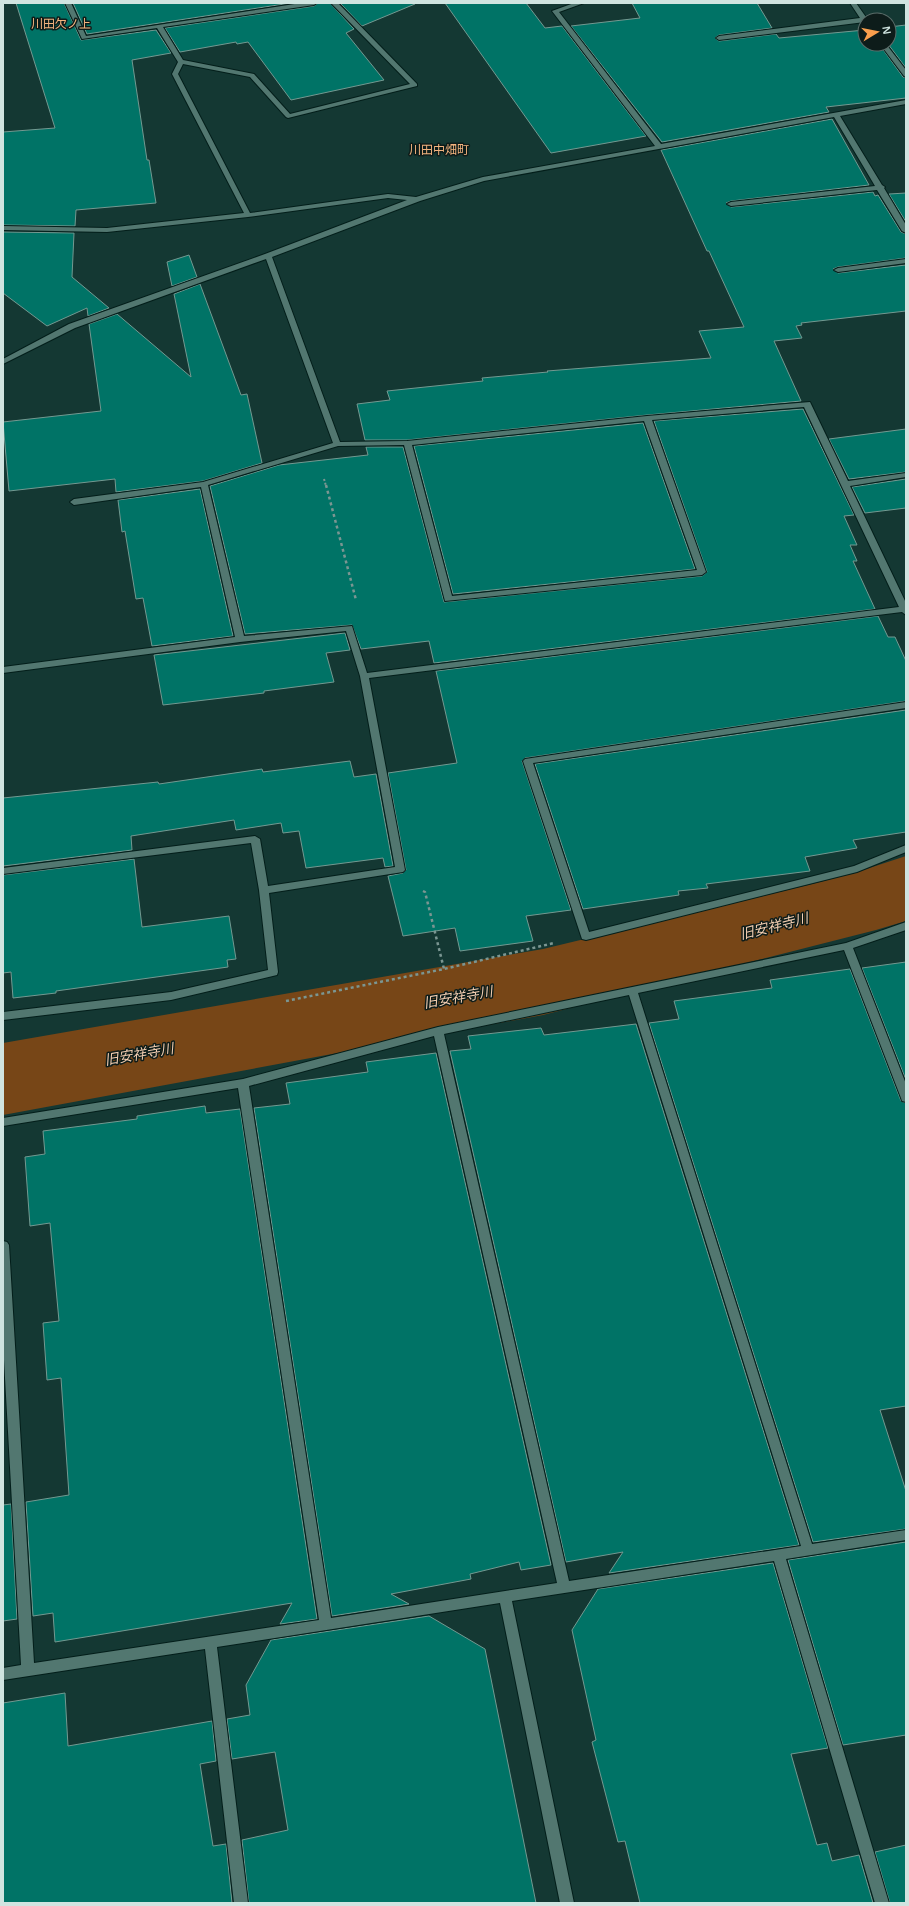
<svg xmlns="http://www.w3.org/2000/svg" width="909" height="1906" font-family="Helvetica,'Noto Sans JP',sans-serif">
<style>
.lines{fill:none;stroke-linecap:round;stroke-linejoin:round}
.river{fill:#774617;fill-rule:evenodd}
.building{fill:#007366;stroke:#739991}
.minor-casing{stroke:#031e1a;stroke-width:2}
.path-far1{stroke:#7b9692;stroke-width:2;stroke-dasharray:2 2;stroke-linecap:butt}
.path{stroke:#7b9692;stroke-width:2.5;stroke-dasharray:3 3;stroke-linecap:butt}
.minor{fill:#527770;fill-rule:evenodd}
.labels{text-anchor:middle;stroke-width:3;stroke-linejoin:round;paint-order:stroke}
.far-neighbourhood-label{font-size:12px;fill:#f3b47f;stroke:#0d1c1a}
.water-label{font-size:14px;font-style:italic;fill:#f3ceb1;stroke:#0d1c1a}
</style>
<rect width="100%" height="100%" fill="#143833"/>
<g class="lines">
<path class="river" d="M906 856V921L876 930 543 1015 3 1115V1043L543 949 808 885 854 873Z"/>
</g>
<g class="building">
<path d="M16 3H64L81 40 156 30 171 53 132 60 147 160H149L156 203 76 210 75 226 3 225V132L55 128Z"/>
<path d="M73 3H291L87 34Z"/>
<path d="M318 3H330L354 29 346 33 384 80 291 100 248 42 237 44 236 42 180 52 165 28 314 6Z"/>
<path d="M340 3H414L415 4 362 26Z"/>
<path d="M445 3H526L545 28 562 26 646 136 551 153Z"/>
<path d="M632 3H757L772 28 719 35 715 38 719 41 776 34 779 38 865 30V44H879L903 77 906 78V98L826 107 829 112 662 142 571 26 640 18Z"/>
<path d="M906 25V68L888 44 889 27Z"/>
<path d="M832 119 869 185 731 201 726 203 731 207 873 192 875 196 878 195 901 232 906 234V258L838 267 833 269 838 273 906 265V311L801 323 802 325 796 326 802 338 774 341 801 401 647 415 407 440H365L357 404 390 400 387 391 483 381 482 378 548 372 547 371 711 358 699 331 744 327 709 251H707L661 150Z"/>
<path d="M906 193V222L889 194Z"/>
<path d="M3 232 74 233 72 277 109 308 88 316 87 308 47 326 3 293Z"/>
<path d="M189 255 197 277 172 286 167 262Z"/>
<path d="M200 284 241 395 247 394 262 463 203 481 116 492 115 479 9 491 3 422 101 411 89 324 117 314 191 377 174 294Z"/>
<path d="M803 409 854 515 844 516 857 545H850L857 561H853L875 609 434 663 429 641 361 649 352 625 245 634 210 486 279 465 368 455 366 447H403L444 602 702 576 707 572 654 421Z"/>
<path d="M643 423 695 569 453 594 414 446Z"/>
<path d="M906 429V472L849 479 829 439Z"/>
<path d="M906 479V508L865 513 852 487Z"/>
<path d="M200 489 233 636 152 646 143 598 136 599 125 531 122 532 118 500Z"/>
<path d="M878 616 888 637H895L906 661V701L525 758 522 761 571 910 526 916 533 941 460 951 455 928 403 936 388 876 403 873 406 870 388 773 457 763 436 671Z"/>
<path d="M345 633 350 650 326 653 334 682 264 691V693L163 705 154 655Z"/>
<path d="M906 710V832L853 840 857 848 805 857 810 871 706 884 708 888 678 891 679 895 583 909 535 764Z"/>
<path d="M350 761 354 777 376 774 393 866 385 867 383 858 306 868 299 831 283 833 281 823 236 830 234 820 131 836 132 850 3 866V798L158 782 159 784 262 769 263 772Z"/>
<path d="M134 859 142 927 229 916 236 959 227 960 228 967 56 991V993L13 998 11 972 3 973V875Z"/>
<path d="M906 962V1080L862 968Z"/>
<path d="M850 969 901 1101 906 1103V1406L880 1410 906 1491V1529L813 1542 649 1023 679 1019 674 1001 772 988 770 980Z"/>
<path d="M636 1024 799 1545 609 1573 623 1552 566 1562 450 1051 471 1049 468 1036 541 1028 544 1035Z"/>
<path d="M436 1053 551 1565 521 1570 519 1562 470 1574 471 1579 391 1594 409 1604 332 1616 254 1108 290 1104 286 1083 368 1072 366 1062Z"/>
<path d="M205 1106 206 1113 240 1109 317 1619 280 1624 292 1603 55 1642 53 1613 33 1616 26 1502 69 1495 61 1378 47 1380 43 1323 59 1321 50 1223 30 1226 25 1157 45 1154 43 1131 137 1119V1116Z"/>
<path d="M11 1504 17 1619 3 1621V1505Z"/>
<path d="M906 1542V1735L843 1745 788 1560Z"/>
<path d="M773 1563 828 1748 791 1754 817 1845 827 1843 832 1861 859 1855 873 1903H640L625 1841 618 1842 592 1742 596 1740 572 1630 598 1589Z"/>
<path d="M429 1616 485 1649 536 1903H249L242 1840 288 1830 275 1752 232 1759 227 1719 250 1715 246 1685 271 1640Z"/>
<path d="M65 1693 68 1746 212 1721 216 1761 200 1764 213 1846 226 1844 232 1903H3V1703Z"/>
<path d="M906 1845V1903H890L875 1852Z"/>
</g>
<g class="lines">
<defs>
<g id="minor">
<path d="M65 3H71L86 36 301 3H317L314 5 163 27 183 60 254 74 290 114 410 84 331 3H338L417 84V86L288 118 286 117 250 77 183 64 178 74 250 213 388 194 416 197 483 177 655 146 552 11 574 3H584L559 12 661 144 906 100V104L840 116 882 185 885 187 884 188 906 225V233L902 231 877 190 731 206 727 204 731 202 875 186 834 117 484 181 420 201 272 257 340 442 407 441 647 416 810 402 848 481 906 473V477L850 486 906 603V615L902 612 369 678 405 870 403 872 269 893 278 972 277 975 171 1000 3 1020V1012L171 992 268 970 259 890 251 843 3 874V868L255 836 260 839 268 886 395 867 360 676 346 631 240 642 3 673V667L235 637 201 487 74 505 70 502 74 499 203 482 333 443 266 259 75 328 3 364V359L69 324 265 254 407 200 388 198 248 217 107 232 3 230V226L107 228 244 213 172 74 178 62 157 28 82 39ZM804 407 899 607 367 673 352 626 244 636 208 485 338 446 404 445 445 601 702 575 706 572 652 420ZM644 421 697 570 452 596 412 445Z"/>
<path d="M850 3H856L868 20H865V22L719 40 716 38 719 36 860 18Z"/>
<path d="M880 44H886L906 70V77L904 76Z"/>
<path d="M906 259V263L838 272 834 270 838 268Z"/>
<path d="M906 702V708L533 763 589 932 854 866 906 845V852L857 872 586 940 582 939 523 761 525 759Z"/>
<path d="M906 922V930L853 948 906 1084V1102L902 1101 901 1098 844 950 638 993 812 1544 906 1530V1540L786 1559 889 1903H875L774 1561 512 1601 574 1903H560L500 1603 217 1647 248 1903H234L205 1649 3 1680V1668L21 1665 3 1342V1241L7 1242 9 1245 34 1663 319 1620 238 1088 3 1126V1118L243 1079 438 1027 846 943ZM629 995 801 1546 569 1581 444 1034ZM434 1036 557 1583 331 1618 249 1086Z"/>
</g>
</defs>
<use href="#minor" class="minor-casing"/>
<path class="path-far1" d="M324 479 326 486"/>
<g class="path">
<path d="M326 485 356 600"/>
<path d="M423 891 425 892 444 969"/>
<path d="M286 1001 444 969 554 943"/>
</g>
<use href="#minor" class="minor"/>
</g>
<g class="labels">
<g class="far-neighbourhood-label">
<text x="61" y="28">川田欠ノ上</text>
<text x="439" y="154">川田中畑町</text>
</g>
<g class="water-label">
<text transform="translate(774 926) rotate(-14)" y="5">旧安祥寺川</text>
<text transform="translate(458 997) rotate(-10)" y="5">旧安祥寺川</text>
<text transform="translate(139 1054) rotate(-10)" y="5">旧安祥寺川</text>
</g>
</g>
<rect width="909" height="1906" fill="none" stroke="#d0e4e0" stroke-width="8"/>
<g transform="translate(877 32) rotate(80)"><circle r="19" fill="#0d1c1a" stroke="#5b6c69"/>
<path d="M0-3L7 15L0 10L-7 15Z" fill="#f99f4d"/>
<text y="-6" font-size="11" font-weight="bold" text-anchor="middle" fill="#d0e4e0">N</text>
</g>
</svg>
